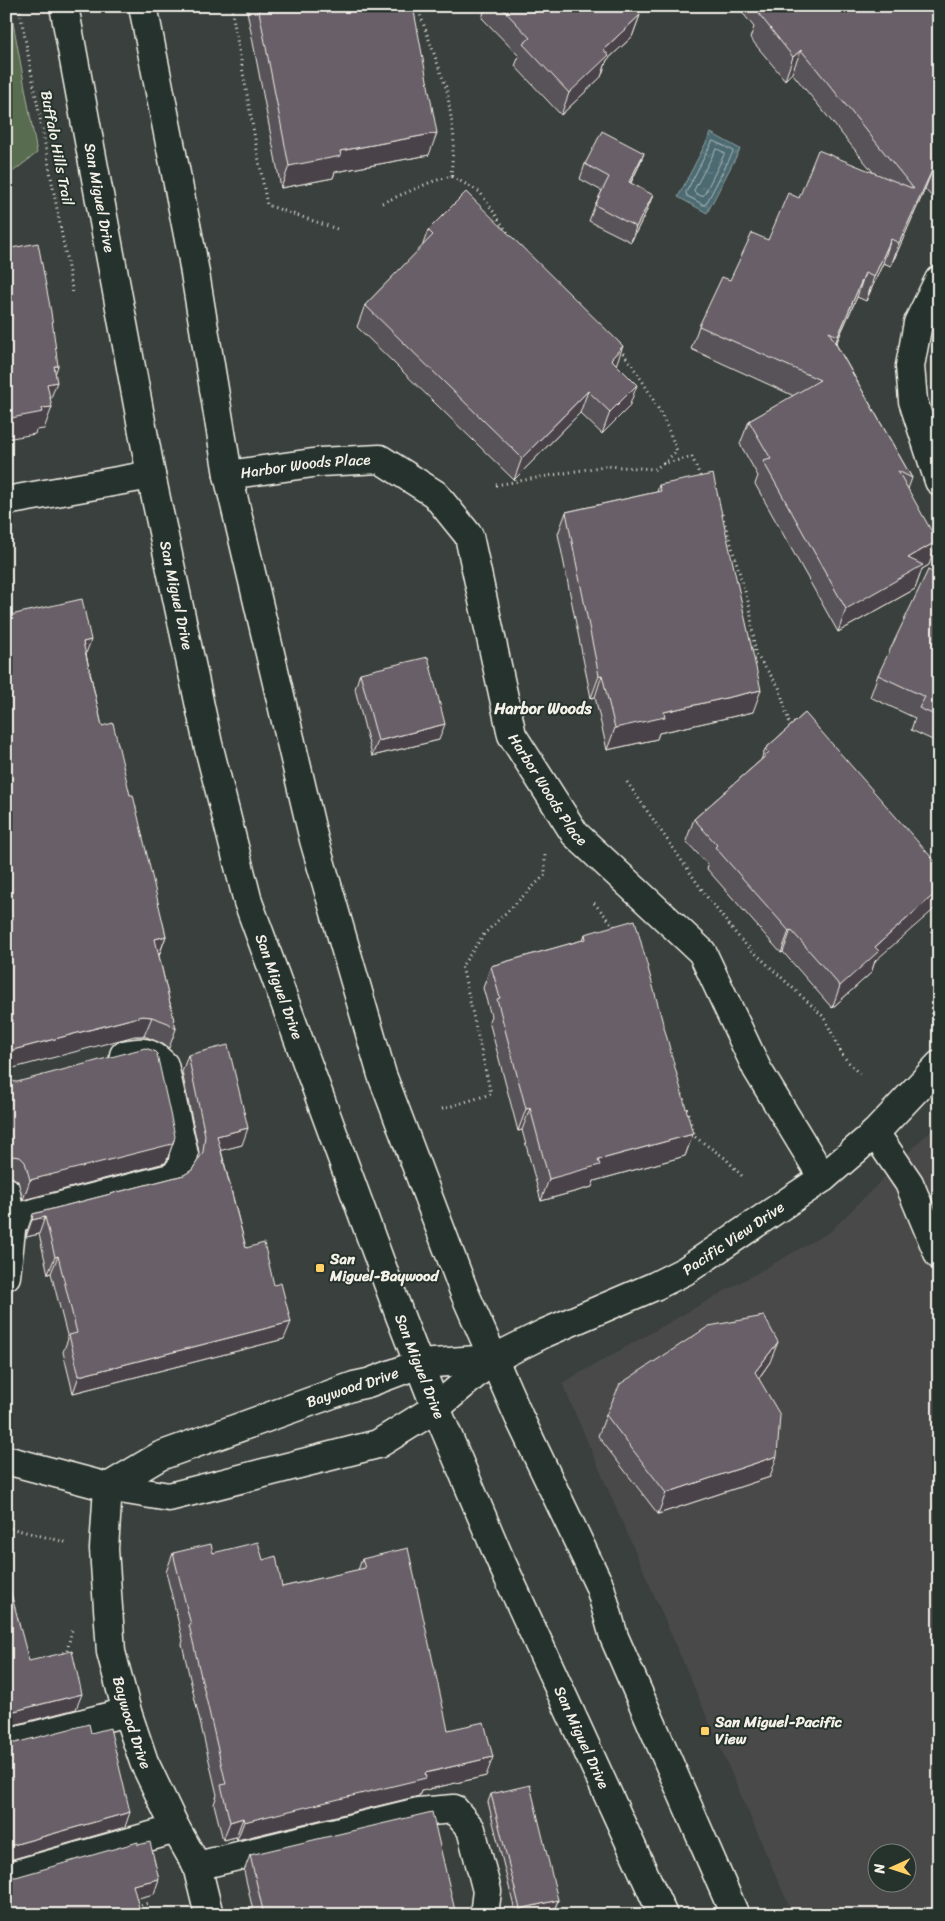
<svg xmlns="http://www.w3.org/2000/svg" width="945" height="1921" font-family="Sriracha,sans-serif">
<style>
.built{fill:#48494a;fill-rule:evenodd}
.park{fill:#596c4f;stroke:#a6ae9c}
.water{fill:url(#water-ripples);stroke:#8fa0a1}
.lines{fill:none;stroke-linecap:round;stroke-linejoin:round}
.shore{stroke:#b1bbb9;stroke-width:1}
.minor-casing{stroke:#f4f1e8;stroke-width:31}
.major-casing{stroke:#f4f1e8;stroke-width:31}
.path{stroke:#f4f1e8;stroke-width:3;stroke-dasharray:1 4;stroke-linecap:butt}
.minor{stroke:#26332d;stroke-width:28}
.major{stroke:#26332d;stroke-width:28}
.wall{fill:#595259;stroke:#f4f1e8}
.shaded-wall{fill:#484248;stroke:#f4f1e8}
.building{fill:#675f67;stroke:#f4f1e8}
.poi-dot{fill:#ffd166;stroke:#26332d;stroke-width:2}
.labels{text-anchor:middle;stroke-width:4;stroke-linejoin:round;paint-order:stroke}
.street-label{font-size:15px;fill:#f4f1e8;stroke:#26332d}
.poi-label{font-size:15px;font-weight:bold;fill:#f4f1e8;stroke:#26332d;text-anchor:start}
.neighbourhood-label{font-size:16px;font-weight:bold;fill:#f4f1e8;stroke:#26332d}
</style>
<defs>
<pattern id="water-ripples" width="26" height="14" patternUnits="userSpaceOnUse" patternTransform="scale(1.25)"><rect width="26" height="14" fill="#4c6a72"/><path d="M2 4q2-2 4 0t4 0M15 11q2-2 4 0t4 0" fill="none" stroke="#668086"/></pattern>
</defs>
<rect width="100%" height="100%" fill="#3a403e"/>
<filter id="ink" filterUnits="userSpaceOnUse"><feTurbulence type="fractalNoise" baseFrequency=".02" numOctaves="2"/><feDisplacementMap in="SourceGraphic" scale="10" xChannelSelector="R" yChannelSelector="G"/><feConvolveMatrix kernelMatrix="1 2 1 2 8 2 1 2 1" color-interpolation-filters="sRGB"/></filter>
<g filter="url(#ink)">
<path class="built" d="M939 1122V1915H793L562 1383 831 1231ZM878 1854H908V1884H878Z"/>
<path class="park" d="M6 6H10L37 153 6 177Z"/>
<path class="water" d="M711 133 740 149 707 213 678 197Z"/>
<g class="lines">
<g class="shore">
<path d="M713 141 732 150 733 152 706 204 704 205 687 196 686 193Z"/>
<path d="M718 149 724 153V155L704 195 701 196 695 193 694 190 715 151Z"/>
</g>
<defs>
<g id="minor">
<path d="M939 280 918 323 910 366 913 401 939 481"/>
<path id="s1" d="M228 475 320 462 380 459 435 494 469 536 512 735 575 834 702 952 757 1069 823 1178"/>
<path d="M6 501 151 475"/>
<path d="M875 1133 909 1183 939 1255"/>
<path d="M6 1191 11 1230 6 1276"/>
<path d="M10 1219 174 1177 182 1166 184 1155 164 1065C150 1051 142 1051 124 1055"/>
<path id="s2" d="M6 1460 108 1487 169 1497 378 1444 436 1408 493 1359 545 1333 655 1286 685 1271 823 1178 875 1133 939 1065"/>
<path id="s3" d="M108 1487 104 1549 111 1652 127 1712 144 1762 176 1829 197 1866 209 1915"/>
<path id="s4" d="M108 1487 160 1456 354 1386 368 1383 419 1364 493 1359"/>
<path d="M6 1743 127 1712"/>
<path d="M197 1866 418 1812 454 1809 471 1829 487 1891 484 1915"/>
<path d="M6 1877 176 1829"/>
</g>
<g id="major">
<path id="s5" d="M64 6 151 475 208 744 248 902 400 1316 436 1408 499 1557 663 1915"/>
<path d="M143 6 192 255 228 475 314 840 382 1075 465 1294 519 1417 600 1587 614 1637 735 1915"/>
</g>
</defs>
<use href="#minor" class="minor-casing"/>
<use href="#major" class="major-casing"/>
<g class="path">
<path d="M19 6 73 294"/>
<path d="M231 6 267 205 340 230"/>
<path d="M417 6 447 90 454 138 451 176"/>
<path d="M382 203 431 182 451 176 480 192 510 236"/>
<path d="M620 349C644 381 663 413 677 451L662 464"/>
<path d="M496 485 605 466 655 469 662 464 692 457 701 478"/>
<path d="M718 512 722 514 750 608 755 653 779 687 789 722 797 724"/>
<path d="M627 782 707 897 741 940 824 1017 843 1056 862 1077"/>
<path d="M594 903 616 928"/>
<path d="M682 1094 695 1137 725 1158 742 1176"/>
<path d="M442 1109 491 1094 462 966 484 934 545 875V853"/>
<path d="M6 1527 69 1543"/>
<path d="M58 1655 67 1651 72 1630"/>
<path d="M136 1906 149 1903"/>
</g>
<use href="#minor" class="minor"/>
<use href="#major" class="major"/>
</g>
<g class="wall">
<path d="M246 6H413L429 155 335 172 333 178 281 188Z"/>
<path d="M486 6H643L637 12 640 15 632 37 607 60 601 77 561 115 515 66 519 56 482 18Z"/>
<path d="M737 6H924L926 9 939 8V205L925 189 891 266 883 263 866 301 857 297 836 344 912 478 908 489 929 565 922 569 915 589 838 632 755 484 758 476 740 444 749 421 794 396 691 349 699 326 730 280 768 240 799 198 873 172 792 73 785 80 750 38 754 27Z"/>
<path d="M644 153 638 168 631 183 647 210 631 242 589 221 595 205 602 191 580 179 585 164Z"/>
<path d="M428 230 616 364 629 407 602 434 580 413 514 480 357 327 365 305 422 247Z"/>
<path d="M939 401V414L935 412Z"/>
<path d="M659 485 753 712 659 733 657 739 607 750 595 697 591 698 558 534 566 512 657 492Z"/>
<path d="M939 575V743L911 730 915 718 870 697 878 675Z"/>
<path d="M86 654 102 726 130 795 166 936 159 956 176 1029 169 1048 161 1043 144 1036H135Z"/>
<path d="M360 673 439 740 372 756 355 689Z"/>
<path d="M805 713 875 961 871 973 832 1008 783 952 781 953 707 869 708 865 686 841 694 819 761 760 765 749Z"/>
<path d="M585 934 693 1134 685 1156 594 1181 592 1187 541 1201 522 1130 518 1131 489 1021 491 1016 483 988 491 966 583 940Z"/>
<path d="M188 1055 242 1145 221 1150 246 1248 284 1339 73 1393 63 1352 68 1339 51 1273 48 1274 39 1234 26 1237 27 1231 33 1214 184 1175 192 1170 198 1160 199 1152 182 1072Z"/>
<path d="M6 1080 174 1140 167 1160 165 1163 23 1200 18 1181 12 1177 6 1176Z"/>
<path d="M770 1362 759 1378 770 1477 658 1514 598 1436 606 1415Z"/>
<path d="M173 1553H213L263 1560 282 1587 358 1570 362 1559 448 1730 486 1776 421 1791 419 1796 237 1840 236 1837 223 1840 214 1804 217 1795 182 1644 183 1641 166 1572Z"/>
<path d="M491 1794 558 1900 555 1908 528 1915H516L488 1802Z"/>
<path d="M250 1855 456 1915H254L244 1871Z"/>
</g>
<g class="shaded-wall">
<path d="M629 6H643L622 25Z"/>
<path d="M640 15 632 37 607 60 601 77 561 115 569 93 603 50Z"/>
<path d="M801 50 792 73 785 80 793 57Z"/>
<path d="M437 133 429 155 335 172 333 178 281 188 289 166 340 151Z"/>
<path d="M644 153 638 168 623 197 629 182Z"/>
<path d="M934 166 925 189 891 266 899 243Z"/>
<path d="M653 195 647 210 631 242 636 227Z"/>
<path d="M891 239 883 263 866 301 874 277Z"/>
<path d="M865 273 857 297 829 359 838 336Z"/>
<path d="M623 346 615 368 611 359Z"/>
<path d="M54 366H58L52 383 57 382 49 403 39 406Z"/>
<path d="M637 385 629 407 602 434 610 412Z"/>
<path d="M588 391 580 413 514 480 522 458Z"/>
<path d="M52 407 44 429 36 430 35 434 6 439V419L42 408Z"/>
<path d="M937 541 929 565 922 569 915 589 838 632 846 609 908 558Z"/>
<path d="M91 640 84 659 83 642Z"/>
<path d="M602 675 595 697 591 698 599 676Z"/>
<path d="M761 690 753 712 659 733 657 739 607 750 615 728 664 712Z"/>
<path d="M445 724 439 740 372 756 378 741Z"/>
<path d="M939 890V905L875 961 871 973 832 1008 840 986 875 947Z"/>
<path d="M791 930 783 952 781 953 789 931Z"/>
<path d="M166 936 159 955 148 958 155 939Z"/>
<path d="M142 1016 152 1017 144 1036H135L6 1070V1053L9 1051Z"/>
<path d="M530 1108 522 1130 518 1131 526 1109Z"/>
<path d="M248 1128 242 1145 211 1153 217 1136Z"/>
<path d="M693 1134 685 1156 594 1181 592 1187 541 1201 549 1179 598 1160Z"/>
<path d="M174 1140 167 1160 165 1163 23 1200 30 1180Z"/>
<path d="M12 1156 6 1171V1158Z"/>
<path d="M45 1217 39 1234 26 1237 32 1220Z"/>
<path d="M58 1256 51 1273 48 1274 55 1257Z"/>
<path d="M291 1322 284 1339 73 1393 79 1376Z"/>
<path d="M778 1342 770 1362 748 1393 755 1372Z"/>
<path d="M777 1456 770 1477 658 1514 666 1493Z"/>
<path d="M82 1694 76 1709 6 1727V1713Z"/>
<path d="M493 1757 486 1776 421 1791 419 1796 237 1840 244 1822 425 1773Z"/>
<path d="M130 1812 125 1827 6 1861V1847Z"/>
<path d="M243 1818 236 1837 223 1840 230 1822Z"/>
<path d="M159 1879 154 1894 127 1901 133 1885Z"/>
<path d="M558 1900 555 1908 528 1915H518L520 1909Z"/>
</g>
<g class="building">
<path d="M258 6H413L437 133 340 151 341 156 289 166Z"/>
<path d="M500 6H632L640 15 603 50 609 55 569 93 523 44 530 38Z"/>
<path d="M765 6H924L926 9 929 6H937L939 8V172L934 166 899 243 891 239 874 277 865 273 838 336 829 332 912 478 898 471 937 541 908 558 923 565 846 609 763 461 771 459 749 421 820 380 699 326 722 277 730 280 752 233 768 240 788 193 799 198 818 150 914 189 801 50 793 57 759 14 766 8Z"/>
<path d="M602 131 644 153 629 182 653 195 636 227 595 205 609 177 585 164Z"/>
<path d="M466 192 623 346 611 359 637 385 610 412 588 391 522 458 365 305 433 235 428 230Z"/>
<path d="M38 243 51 312 58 366H54L57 382 47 384 52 407 42 408 43 412 6 419V249Z"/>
<path d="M713 474 761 690 664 712 665 717 615 728 602 675 599 676 566 512 661 491 659 485Z"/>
<path d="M928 570 939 575V717L919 708 925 697 878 675Z"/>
<path d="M82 599 91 640 83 642 102 726 113 723 130 795H133L166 936 155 939 176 1029 168 1023 152 1017 142 1016 9 1051 6 1053V616Z"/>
<path d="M428 657 445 724 378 741 360 673Z"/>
<path d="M805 713 939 866V890L875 947 879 951 840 986 791 930 789 931 715 847 717 845 694 819 769 753 765 749Z"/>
<path d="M635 920 693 1134 598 1160 600 1165 549 1179 530 1108 526 1109 497 999 500 998 491 966 586 939 585 934Z"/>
<path d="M228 1045 248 1128 217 1136 246 1248 264 1243 274 1285 281 1283 291 1322 79 1376 69 1335 77 1333 58 1256 55 1257 45 1217 32 1220 33 1214 184 1175 192 1170 203 1152 205 1135 188 1055Z"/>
<path d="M145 1048 154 1051 157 1054 175 1136 174 1140 172 1144 30 1180 25 1162 20 1157 12 1156 6 1158V1080L8 1081 17 1082Z"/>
<path d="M764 1316 778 1342 755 1372 780 1415 777 1456 666 1493 606 1415 620 1384 709 1326Z"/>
<path d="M258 1542 263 1560 276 1556 282 1587 365 1568 362 1559 408 1548 448 1730 484 1722 493 1757 425 1773 426 1778 244 1822 243 1818 230 1822 221 1785 226 1784 189 1625H191L173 1553 211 1544 213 1553Z"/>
<path d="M6 1574 29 1661 72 1651 82 1694 6 1713Z"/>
<path d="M89 1724 91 1733 110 1728 130 1812 6 1847V1742L15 1743Z"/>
<path d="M530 1785 558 1900 520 1909 491 1794Z"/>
<path d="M432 1812 456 1915H264L250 1855Z"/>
<path d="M138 1842V1845L150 1842 159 1879 133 1885 141 1915H6V1876L16 1877Z"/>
</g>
</g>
<g class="poi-dot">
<rect x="315" y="1263" width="10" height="10" rx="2.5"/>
<rect x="700" y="1726" width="10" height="10" rx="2.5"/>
</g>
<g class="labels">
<g class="street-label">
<text transform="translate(57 148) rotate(79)" y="5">Buffalo Hills Trail</text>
<text dy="5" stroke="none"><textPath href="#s5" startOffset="195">San Miguel Drive</textPath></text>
<text dy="5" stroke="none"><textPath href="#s1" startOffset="78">Harbor Woods Place</textPath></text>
<text dy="5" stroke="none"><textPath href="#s5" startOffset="600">San Miguel Drive</textPath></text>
<text dy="5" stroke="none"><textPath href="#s1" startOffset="541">Harbor Woods Place</textPath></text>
<text dy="5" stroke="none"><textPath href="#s5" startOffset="1005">San Miguel Drive</textPath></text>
<text dy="5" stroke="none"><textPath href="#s2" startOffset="796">Pacific View Drive</textPath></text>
<text dy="5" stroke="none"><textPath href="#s5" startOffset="1410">San Miguel Drive</textPath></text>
<text dy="5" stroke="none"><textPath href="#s4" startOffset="265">Baywood Drive</textPath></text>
<text dy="5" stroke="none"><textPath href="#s3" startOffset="239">Baywood Drive</textPath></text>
<text dy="5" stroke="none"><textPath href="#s5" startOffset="1815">San Miguel Drive</textPath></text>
</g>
<g class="poi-label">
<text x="330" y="1264">San<tspan x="330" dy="17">Miguel-Baywood</tspan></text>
<text x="715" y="1727">San Miguel-Pacific<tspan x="715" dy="17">View</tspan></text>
</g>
<g class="neighbourhood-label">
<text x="543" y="714">Harbor Woods</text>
</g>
</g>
<rect width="945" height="1921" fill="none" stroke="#26332d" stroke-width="25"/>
<rect x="12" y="12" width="920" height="1896" fill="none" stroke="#f4f1e8" stroke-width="2" filter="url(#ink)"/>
<g transform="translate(892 1868) rotate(267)"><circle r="24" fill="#26332d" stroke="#787f78"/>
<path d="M0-4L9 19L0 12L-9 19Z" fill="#ffd166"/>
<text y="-8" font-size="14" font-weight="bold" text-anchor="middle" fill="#f4f1e8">N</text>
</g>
</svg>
